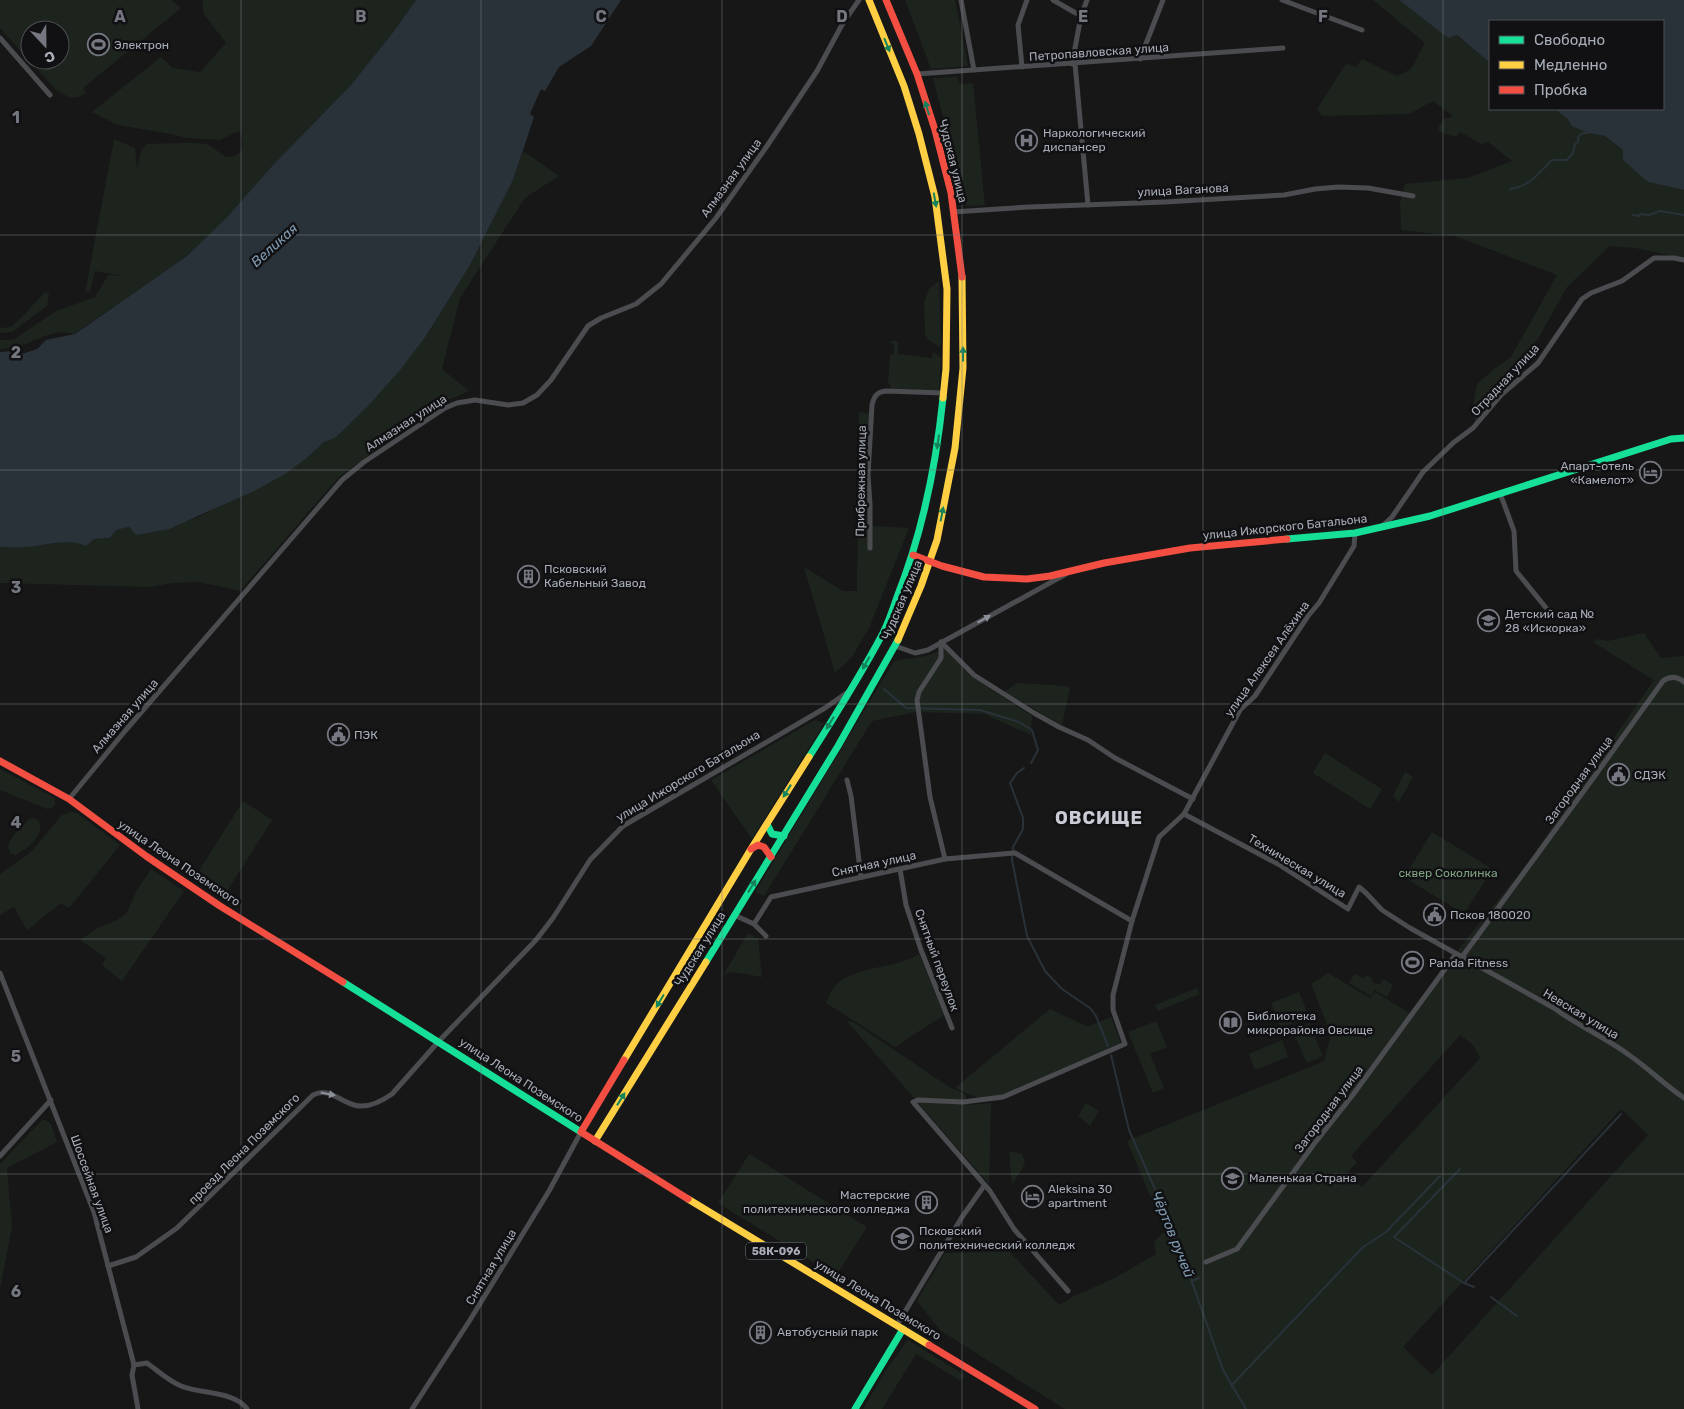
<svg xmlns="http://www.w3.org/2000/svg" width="1684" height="1409" font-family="Rubik,sans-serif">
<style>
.green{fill:#1d241e;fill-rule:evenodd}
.water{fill:#2a3239}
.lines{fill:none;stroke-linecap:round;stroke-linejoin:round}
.stream{stroke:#2a3239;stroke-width:2}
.street{stroke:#4b4c50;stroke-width:5}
.fast{stroke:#16e098;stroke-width:7}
.slow{stroke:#ffcf43;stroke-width:7}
.jam{stroke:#f24e42;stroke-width:7}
.oneway{fill:#14835c}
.oneway2{fill:#8c9099}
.grid{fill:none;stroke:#757880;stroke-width:1;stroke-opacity:0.55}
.labels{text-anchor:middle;stroke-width:5;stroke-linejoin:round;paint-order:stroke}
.shield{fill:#111113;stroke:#7b7e86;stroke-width:1}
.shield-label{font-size:11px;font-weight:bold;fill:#a8adb8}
.poi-label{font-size:12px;fill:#a8adb8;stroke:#111113;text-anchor:start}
.street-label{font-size:12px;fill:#a8adb8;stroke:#111113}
.park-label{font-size:12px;fill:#7fa381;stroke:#111113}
.water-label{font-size:14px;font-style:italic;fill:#7f9bb3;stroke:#111113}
.district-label{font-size:18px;font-weight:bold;letter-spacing:1px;fill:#c9ccd4;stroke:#111113}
.grid-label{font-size:16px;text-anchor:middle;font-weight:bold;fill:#757880;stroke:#111113;stroke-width:5;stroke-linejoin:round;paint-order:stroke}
</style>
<rect width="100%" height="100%" fill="#171717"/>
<g class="green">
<path d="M0 0H171L181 8 83 88 86 93 79 97 71 98 57 91 0 28ZM30 30H60V60H30Z"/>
<path d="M203 0H416L394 31 351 85 273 165 228 216 187 256 74 334C55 327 35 342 16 347 11 349 5 348 0 349V340H13L56 311 95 297 108 275 123 276 95 271 90 291 85 293 114 139 135 148 137 168 141 152 146 144C163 144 190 142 205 144 212 145 218 153 225 156 242 161 247 143 239 131L220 140 187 138 170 134 118 125 92 112 161 57 173 68 200 72 226 43 203 13Z"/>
<path d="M905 0H955L968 66 931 69Z"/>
<path d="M1373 0H1399L1448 38 1456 35 1490 63V109H1554L1567 118 1573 126 1588 133 1605 136 1623 150 1648 182 1684 190V258L1635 248 1610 246 1567 287 1539 337 1508 384 1475 422 1473 406 1477 384 1494 369 1511 357 1557 275 1455 236 1401 230 1400 203 1405 184 1467 178 1512 161 1488 142 1482 144 1460 132 1457 136H1452L1438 131 1439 126 1445 118H1450L1453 116 1433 101 1409 114 1322 116 1317 109 1346 64 1356 67 1362 59 1397 76 1411 69 1425 43Z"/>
<path d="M957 77 960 84 973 83 985 205 966 206 933 78Z"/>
<path d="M523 151 559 176 525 198 460 298 442 369 469 391 434 406 339 477 240 591 199 582 173 583 149 587 0 583V547C9 547 19 548 28 547 46 545 69 538 86 546L94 539 110 538 116 530 129 527 136 535 199 517 308 457 324 442 335 438 426 336 470 265 513 180Z"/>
<path d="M939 281 941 344 939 347 928 339 925 334 924 302 929 289Z"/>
<path d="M44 293H49L47 306 12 332 0 333V328L11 327 23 316Z"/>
<path d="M894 340 898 342V354L932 358 933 352 941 358 939 391 891 389 888 381 890 355 894 354V344L889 343Z"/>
<path d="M859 412 870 413 866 493 873 526 909 528 869 628 852 657 835 673 804 567 843 591H857Z"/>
<path d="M1644 633 1661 658 1684 656V1409H1065L941 1331 917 1301 945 1253 1009 1251 1059 1305 1072 1297 1115 1278 1156 1254 1154 1242 1165 1231 1127 1141 1324 1061 1331 1034 1311 984 1328 973 1370 998 1375 992 1410 1013 1453 956 1526 865 1654 680 1593 642 1597 639 1608 641ZM1460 1035 1473 1045 1480 1058 1362 1187 1347 1173 1357 1162 1351 1156ZM1621 1109 1648 1135 1432 1375 1403 1347Z"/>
<path d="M945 649 970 675 1032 716 1031 735 984 714 916 712 872 721 764 896 755 892 894 661 926 656Z"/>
<path d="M1017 683 1054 685 1070 687 1062 725 1004 692Z"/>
<path d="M815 720 822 722 824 724 752 839 711 780Z"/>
<path d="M1325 753 1382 789 1370 809 1313 773Z"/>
<path d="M0 769 55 798V805L51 808 47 809 0 790Z"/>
<path d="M1405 772 1413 777 1399 802 1393 796Z"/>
<path d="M243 801 272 820 224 896 195 877Z"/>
<path d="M71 812 77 813 120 845 69 908 61 903 27 930 14 907 0 915V874L31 852 62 815Z"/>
<path d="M31 818 37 819C49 832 27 849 16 855L10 853 8 846 13 836 28 820Z"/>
<path d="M1432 832 1492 869 1464 914 1404 877Z"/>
<path d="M151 869 184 891 122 981 102 965 106 958 80 940 96 929 117 920 126 914 136 892Z"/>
<path d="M748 933 758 939 762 977 733 972 724 974Z"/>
<path d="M919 954 944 1015 895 1047 826 1003C829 997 832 987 838 983 856 966 896 969 919 954Z"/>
<path d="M1356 974 1363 978 1367 975 1373 979 1372 982 1378 984 1381 983 1383 979 1392 984V987L1387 997 1375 990 1371 996 1349 983 1354 975Z"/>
<path d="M1197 988 1200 994 1158 1011 1155 1005Z"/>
<path d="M1299 992 1309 1017 1281 1028 1271 1003Z"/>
<path d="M1050 1009 1088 1027 1111 1017 1121 1043 1003 1096 980 1099 955 1088Z"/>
<path d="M847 1021 853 1022 949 1087 965 1094 969 1105 991 1103 989 1184Z"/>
<path d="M1156 1021 1167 1047 1150 1054 1164 1088 1153 1093 1128 1032Z"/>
<path d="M1309 1023 1323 1056 1307 1063 1292 1030Z"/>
<path d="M1282 1040 1288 1057 1255 1070 1249 1054Z"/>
<path d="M1086 1103 1099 1111 1090 1126 1078 1116Z"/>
<path d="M42 1120H46L51 1124 57 1142 7 1168 12 1227 0 1289V1164Z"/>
<path d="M1009 1151 1022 1154 1025 1164 1012 1185Z"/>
<path d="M749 1154 867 1227 836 1276 718 1203Z"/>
<path d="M908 1340 963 1374 964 1378 960 1380 916 1354 882 1409H863L886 1370Z"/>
</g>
<g class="water">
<path d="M416 0H621L591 46 559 67 545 91 541 89 530 114 534 117 513 180 470 265 426 336 400 370 368 406 335 438 324 442 308 457 285 474 254 491 169 529 136 535 129 527 116 530 110 538 94 539 86 546C69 538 46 545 28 547 19 548 9 547 0 547V352L12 351 22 354 37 349 46 340 75 334 187 256 228 216 273 165 351 85 394 31Z"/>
<path d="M1399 0H1684V190L1648 182 1623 160V150L1605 136 1588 133 1572 126 1567 118 1554 109H1663V21H1490V63L1457 35 1448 38Z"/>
</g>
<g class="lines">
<g class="stream">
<path d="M1510 189C1529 187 1539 173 1552 160H1567L1573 153 1575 144 1578 142V137L1583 133H1588"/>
<path d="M1633 215 1639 216 1640 214 1649 215 1660 211 1684 215"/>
<path d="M884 689 906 708 980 710 1019 722 1032 730 1038 750 1031 763"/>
<path d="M1024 768 1017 773 1010 783 1023 818V829L1013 847 1012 860 1027 936 1045 971 1062 989 1090 1008 1096 1016 1108 1046"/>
<path d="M1111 1055 1129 1130 1155 1189 1162 1214 1180 1248 1223 1370 1246 1409"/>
<path d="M1460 1169 1394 1237 1464 1283 1474 1287"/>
<path d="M1192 1281 1199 1278"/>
<path d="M1464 1283 1621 1114"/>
<path d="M1491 1297 1517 1316"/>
<path d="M1231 1386 1363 1247 1386 1232 1440 1176"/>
</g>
<g class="street">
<path d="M961 0 974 70"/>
<path d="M1053 0 1081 16"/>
<path d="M1282 0 1362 30"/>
<path d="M0 38 50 95"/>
<path d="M1140 59 1163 0"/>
<path d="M1072 64 1081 16 1087 0"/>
<path d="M1075 64 1088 205"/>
<path d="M1022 67 1018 25 1027 0"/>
<path d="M917 74 1283 48"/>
<path d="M953 212 1029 207 1165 202 1284 195 1315 189 1338 187 1368 188 1413 196"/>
<path d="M1500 493 1514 531 1516 571 1551 614"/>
<path d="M1380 528 1392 517 1423 472 1453 443 1473 428 1502 394 1538 363 1582 299 1591 293 1622 281 1654 258H1674L1684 260"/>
<path d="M870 548V504L868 475 872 405C874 396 877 392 886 391L944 393"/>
<path d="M941 642 974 675 1034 713 1059 727 1088 740 1115 758 1193 799"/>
<path d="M941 642V658L919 692 917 700 930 797 945 859"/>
<path d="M895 646 915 653 928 650 1066 574"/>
<path d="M847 780 851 796 861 877"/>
<path d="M69 799 125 731 342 480 364 462 445 408 457 403 475 400 508 405 523 403 537 395 551 380 588 326 601 318 636 304 661 284 716 218 767 146 817 71 843 23 859 0"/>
<path d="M1184 814 1278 864 1348 909 1359 887 1366 893 1382 910 1410 928 1554 1008C1578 1026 1605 1037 1629 1055 1648 1068 1665 1085 1684 1098"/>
<path d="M1015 853 1132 921"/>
<path d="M900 869 906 905 921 950 952 1028"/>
<path d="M734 915 754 924 766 936"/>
<path d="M754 924 771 897 945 859 1014 853"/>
<path d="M1462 957 1594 777 1663 681C1670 676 1677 676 1684 682"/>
<path d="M0 973 94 1212 134 1365 132 1375 138 1409"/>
<path d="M0 1156 51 1100"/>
<path d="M1206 1262 1237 1249 1314 1144 1352 1096 1456 954"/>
<path d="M108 1266 136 1257 177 1228 313 1095C329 1087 339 1101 354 1105 367 1109 382 1101 392 1094L439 1041 536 940 553 918 590 860 623 826 825 708 848 692"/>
<path d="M1068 1291 1014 1229 990 1191 913 1102 918 1100 963 1102 1003 1097 1125 1044 1113 1010V995L1132 921 1159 837 1184 814 1240 710 1255 696 1308 616 1319 603 1354 546 1355 533"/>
<path d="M897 1325 962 1217 984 1186"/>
<path d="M134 1365 147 1363C158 1371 169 1381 181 1386 200 1394 235 1391 247 1409"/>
<path d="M412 1409 470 1320 549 1191 581 1132"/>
</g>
<g class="fast">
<path d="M1287 539 1355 533 1430 516 1671 439 1684 438"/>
<path d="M809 757C835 716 861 675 883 633 889 621 893 609 897 597 922 534 936 466 943 398"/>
<path d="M767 824 772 834 784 836"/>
<path d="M706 962 838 746 898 640"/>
<path d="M343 982 581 1132"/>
<path d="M855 1409 903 1329"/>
</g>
<g class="slow">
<path d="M869 0 904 86 919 134 935 197 947 289 946 369 943 398"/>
<path d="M898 640 921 586 937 540 955 448 963 368 962 277"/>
<path d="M624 1060 751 849 809 757"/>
<path d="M595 1141 706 962"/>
<path d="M688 1199 929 1345"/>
</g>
<g class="jam">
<path d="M886 0 917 74 935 130 951 193 962 277"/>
<path d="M913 555 942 566 984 577 1027 579 1050 576 1104 563 1190 548 1287 539"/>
<path d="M0 761 69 799 146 856 220 906 343 982"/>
<path d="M751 849 758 845 764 847 771 857"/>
<path d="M624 1060 581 1132 688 1199"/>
<path d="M929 1345 1035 1409"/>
</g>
</g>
<defs><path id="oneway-solid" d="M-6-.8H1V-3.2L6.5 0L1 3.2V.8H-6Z" transform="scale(1.25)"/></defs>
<g class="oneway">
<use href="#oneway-solid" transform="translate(887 45) rotate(68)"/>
<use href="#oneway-solid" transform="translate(927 108) rotate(-107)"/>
<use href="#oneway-solid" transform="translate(935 200) rotate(80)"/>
<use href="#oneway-solid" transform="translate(963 354) rotate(-90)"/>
<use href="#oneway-solid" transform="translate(938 442) rotate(98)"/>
<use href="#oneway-solid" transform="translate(942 514) rotate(-79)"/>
<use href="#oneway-solid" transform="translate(866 663) rotate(119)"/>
<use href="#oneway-solid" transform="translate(830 723) rotate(122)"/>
<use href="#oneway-solid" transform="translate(787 791) rotate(122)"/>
<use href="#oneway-solid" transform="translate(752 886) rotate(-58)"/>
<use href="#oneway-solid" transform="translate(660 1001) rotate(121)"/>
<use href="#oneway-solid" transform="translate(621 1099) rotate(-58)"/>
</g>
<g class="oneway2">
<use href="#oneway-solid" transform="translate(984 619) rotate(-29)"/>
<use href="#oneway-solid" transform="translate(328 1094) rotate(11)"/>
</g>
<path class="grid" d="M241 0V1409M481 0V1409M722 0V1409M962 0V1409M1203 0V1409M1443 0V1409M0 235H1684M0 470H1684M0 704H1684M0 939H1684M0 1174H1684"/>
<defs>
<symbol id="stadium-ring" viewBox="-11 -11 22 22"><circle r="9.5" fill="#111113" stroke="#757880" stroke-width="1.5"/><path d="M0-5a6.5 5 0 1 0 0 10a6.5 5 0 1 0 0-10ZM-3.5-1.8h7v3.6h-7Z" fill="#757880"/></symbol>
<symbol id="hospital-ring" viewBox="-11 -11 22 22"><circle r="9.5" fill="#111113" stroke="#757880" stroke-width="1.5"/><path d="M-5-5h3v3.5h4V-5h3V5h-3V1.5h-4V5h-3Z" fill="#757880"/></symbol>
<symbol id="hotel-ring" viewBox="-11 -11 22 22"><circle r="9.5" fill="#111113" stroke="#757880" stroke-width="1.5"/><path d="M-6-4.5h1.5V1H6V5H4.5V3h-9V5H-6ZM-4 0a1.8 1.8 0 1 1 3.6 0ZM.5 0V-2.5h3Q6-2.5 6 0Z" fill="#757880"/></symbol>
<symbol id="building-ring" viewBox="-11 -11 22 22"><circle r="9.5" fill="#111113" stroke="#757880" stroke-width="1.5"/><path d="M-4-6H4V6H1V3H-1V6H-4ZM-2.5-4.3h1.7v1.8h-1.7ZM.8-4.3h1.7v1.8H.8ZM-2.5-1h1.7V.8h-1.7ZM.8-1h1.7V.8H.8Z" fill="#757880"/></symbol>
<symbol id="school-ring" viewBox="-11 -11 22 22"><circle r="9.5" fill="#111113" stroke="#757880" stroke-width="1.5"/><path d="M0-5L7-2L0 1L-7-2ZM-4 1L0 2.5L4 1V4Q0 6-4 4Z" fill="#757880"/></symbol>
<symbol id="civic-ring" viewBox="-11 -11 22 22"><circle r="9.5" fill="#111113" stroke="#757880" stroke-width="1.5"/><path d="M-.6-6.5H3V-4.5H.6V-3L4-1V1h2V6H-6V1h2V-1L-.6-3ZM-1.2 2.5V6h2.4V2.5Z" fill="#757880"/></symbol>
<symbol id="library-ring" viewBox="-11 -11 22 22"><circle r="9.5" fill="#111113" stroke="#757880" stroke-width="1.5"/><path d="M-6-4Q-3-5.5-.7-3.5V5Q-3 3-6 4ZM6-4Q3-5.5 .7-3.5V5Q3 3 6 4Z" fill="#757880"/></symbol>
<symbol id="university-ring" viewBox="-11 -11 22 22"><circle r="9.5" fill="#111113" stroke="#757880" stroke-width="1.5"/><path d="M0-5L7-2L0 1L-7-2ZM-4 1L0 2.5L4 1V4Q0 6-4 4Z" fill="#757880"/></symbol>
</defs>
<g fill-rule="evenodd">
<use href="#stadium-ring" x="86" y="32" width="25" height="25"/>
<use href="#hospital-ring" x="1014" y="128" width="25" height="25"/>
<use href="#hotel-ring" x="1638" y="460" width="25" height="25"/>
<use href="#building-ring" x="516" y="564" width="25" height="25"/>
<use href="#school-ring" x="1476" y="608" width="25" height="25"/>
<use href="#civic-ring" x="326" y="722" width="25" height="25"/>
<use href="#civic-ring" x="1606" y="762" width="25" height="25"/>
<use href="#civic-ring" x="1422" y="902" width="25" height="25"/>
<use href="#stadium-ring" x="1400" y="950" width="25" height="25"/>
<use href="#library-ring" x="1218" y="1010" width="25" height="25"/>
<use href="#school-ring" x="1220" y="1166" width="25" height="25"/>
<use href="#hotel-ring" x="1020" y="1184" width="25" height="25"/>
<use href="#building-ring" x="914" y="1190" width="25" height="25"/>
<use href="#university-ring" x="890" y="1226" width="25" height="25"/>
<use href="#building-ring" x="748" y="1320" width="25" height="25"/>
</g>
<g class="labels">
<rect class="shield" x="746" y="1242.5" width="60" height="17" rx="4"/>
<g class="shield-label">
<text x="776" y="1255">58К-096</text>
</g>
<g class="poi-label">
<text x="114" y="49">Электрон</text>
<text x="1043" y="137">Наркологический<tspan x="1043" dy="14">диспансер</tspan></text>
<text x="1634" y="470" text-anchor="end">Апарт-отель<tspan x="1634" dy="14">«Камелот»</tspan></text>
<text x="544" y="573">Псковский<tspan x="544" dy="14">Кабельный Завод</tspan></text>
<text x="1505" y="618">Детский сад №<tspan x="1505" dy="14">28 «Искорка»</tspan></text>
<text x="354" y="739">ПЭК</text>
<text x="1634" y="779">СДЭК</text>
<text x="1450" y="919">Псков 180020</text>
<text x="1429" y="967">Panda Fitness</text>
<text x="1247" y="1020">Библиотека<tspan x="1247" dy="14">микрорайона Овсище</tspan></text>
<text x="1249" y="1182">Маленькая Страна</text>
<text x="1048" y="1193">Aleksina 30<tspan x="1048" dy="14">apartment</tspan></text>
<text x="910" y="1199" text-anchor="end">Мастерские<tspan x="910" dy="14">политехнического колледжа</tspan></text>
<text x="919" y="1235">Псковский<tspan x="919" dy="14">политехнический колледж</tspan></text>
<text x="777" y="1336">Автобусный парк</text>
</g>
<g class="street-label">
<text transform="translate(1099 52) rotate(-4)" y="4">Петропавловская улица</text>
<text transform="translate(953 161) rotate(76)" y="4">Чудская улица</text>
<text transform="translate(731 178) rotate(-54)" y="4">Алмазная улица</text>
<text transform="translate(1183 190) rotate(-3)" y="4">улица Ваганова</text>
<text transform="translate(1505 380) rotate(-47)" y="4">Отрадная улица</text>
<text transform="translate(406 423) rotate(-33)" y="4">Алмазная улица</text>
<text transform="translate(861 481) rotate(-89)" y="4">Прибрежная улица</text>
<text transform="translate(1285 527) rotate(-6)" y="4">улица Ижорского Батальона</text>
<text transform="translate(902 600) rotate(-67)" y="4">Чудская улица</text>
<text transform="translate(1267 659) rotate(-55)" y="4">улица Алексея Алёхина</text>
<text transform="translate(125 716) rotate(-49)" y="4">Алмазная улица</text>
<text transform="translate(688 776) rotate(-31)" y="4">улица Ижорского Батальона</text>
<text transform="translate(1579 780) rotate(-54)" y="4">Загородная улица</text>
<text transform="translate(179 863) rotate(34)" y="4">улица Леона Поземского</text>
<text transform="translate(874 864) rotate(-12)" y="4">Снятная улица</text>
<text transform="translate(1297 866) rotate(31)" y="4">Техническая улица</text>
<text transform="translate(700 949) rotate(-58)" y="4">Чудская улица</text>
<text transform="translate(937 960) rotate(70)" y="4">Снятный переулок</text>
<text transform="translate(1581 1014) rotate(31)" y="4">Невская улица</text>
<text transform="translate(521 1080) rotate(33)" y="4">улица Леона Поземского</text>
<text transform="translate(1329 1109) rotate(-53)" y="4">Загородная улица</text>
<text transform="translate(244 1149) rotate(-45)" y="4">проезд Леона Поземского</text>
<text transform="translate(92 1184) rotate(70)" y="4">Шоссейная улица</text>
<text transform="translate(491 1267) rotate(-59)" y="4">Снятная улица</text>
<text transform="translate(878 1300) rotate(31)" y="4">улица Леона Поземского</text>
</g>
<g class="park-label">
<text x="1448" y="877">сквер Соколинка</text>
</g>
<g class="water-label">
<text transform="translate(274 245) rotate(-42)" y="5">Великая</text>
<text transform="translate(1173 1234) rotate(68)" y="5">Чёртов ручей</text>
</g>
<g class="district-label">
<text x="1099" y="824">ОВСИЩЕ</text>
</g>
</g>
<g class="grid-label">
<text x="120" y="22">A</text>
<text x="361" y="22">B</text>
<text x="601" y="22">C</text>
<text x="842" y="22">D</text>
<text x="1083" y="22">E</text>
<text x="1323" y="22">F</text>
<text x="16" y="123">1</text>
<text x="16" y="358">2</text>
<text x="16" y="593">3</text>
<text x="16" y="828">4</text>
<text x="16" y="1062">5</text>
<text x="16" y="1297">6</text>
</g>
<rect x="1489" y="20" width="175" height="90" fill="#111113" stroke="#4d4f55"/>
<rect x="1499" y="36" width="25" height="8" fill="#16e098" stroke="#4d4f55"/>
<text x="1534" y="45" font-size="15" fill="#a8adb8">Свободно</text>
<rect x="1499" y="61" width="25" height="8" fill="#ffcf43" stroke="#4d4f55"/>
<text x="1534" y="70" font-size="15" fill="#a8adb8">Медленно</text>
<rect x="1499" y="86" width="25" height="8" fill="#f24e42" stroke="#4d4f55"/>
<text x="1534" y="95" font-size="15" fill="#a8adb8">Пробка</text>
<g transform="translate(45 45) rotate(158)"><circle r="24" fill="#111113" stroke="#4d4f55"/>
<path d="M0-4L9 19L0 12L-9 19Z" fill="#757880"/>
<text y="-8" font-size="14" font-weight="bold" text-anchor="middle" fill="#a8adb8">С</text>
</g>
</svg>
